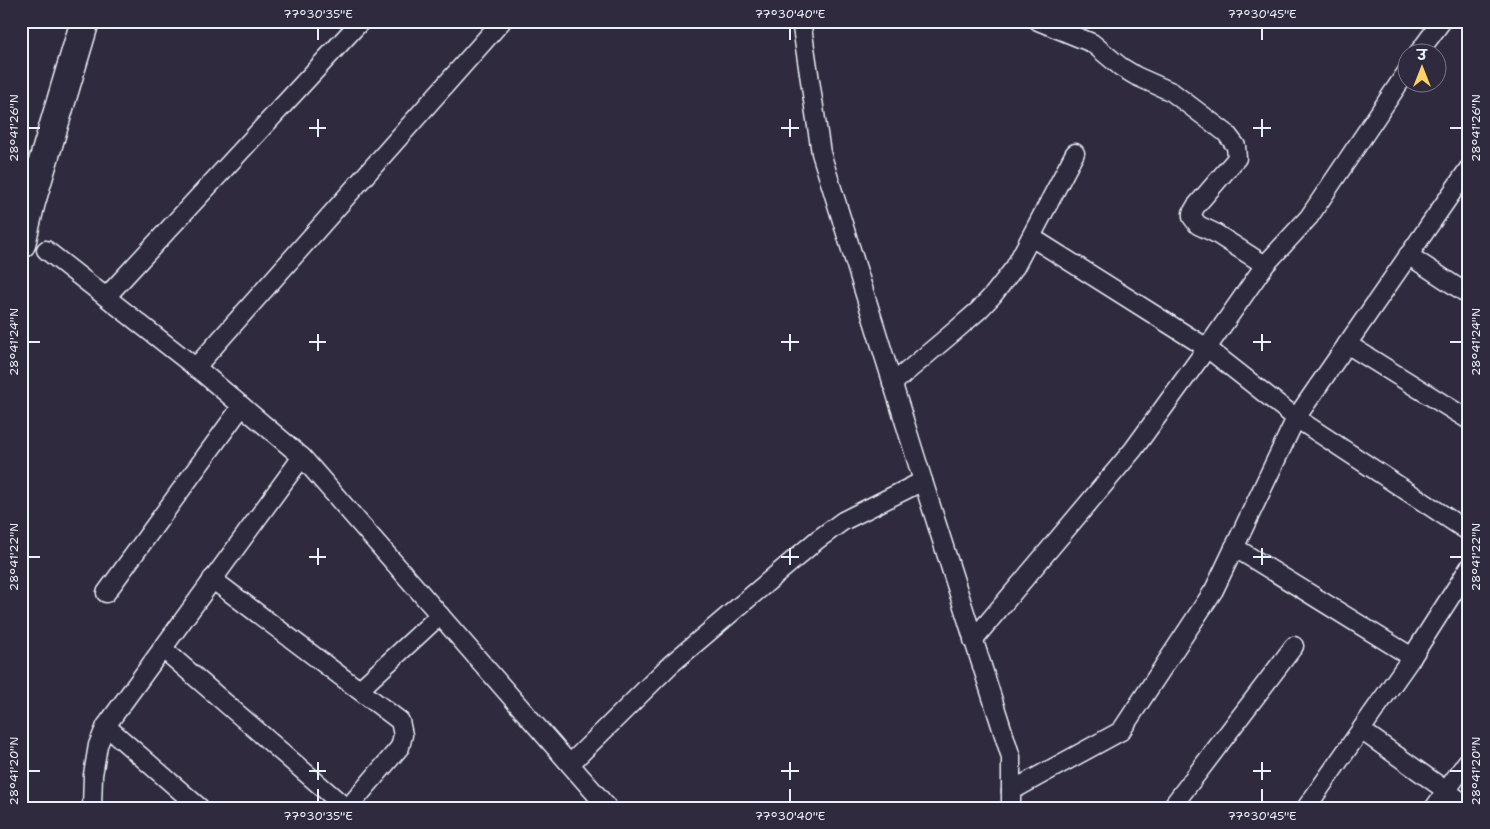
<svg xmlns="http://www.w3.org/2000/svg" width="1490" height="829" font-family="'Shantell Sans','Playpen Sans Deva',sans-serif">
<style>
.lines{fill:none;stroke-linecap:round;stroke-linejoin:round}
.street-casing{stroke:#e8f1f8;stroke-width:21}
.highway-casing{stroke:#e8f1f8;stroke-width:31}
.street{stroke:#2f2a3d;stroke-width:18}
.highway{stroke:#2f2a3d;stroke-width:28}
.ticks{fill:none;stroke:#e8f1f8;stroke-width:2}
.neatline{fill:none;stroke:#e8f1f8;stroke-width:2}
.ticks-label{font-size:12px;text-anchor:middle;fill:#e8f1f8}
</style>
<rect width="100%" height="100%" fill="#2f2a3d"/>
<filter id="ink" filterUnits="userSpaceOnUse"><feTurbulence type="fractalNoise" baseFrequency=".02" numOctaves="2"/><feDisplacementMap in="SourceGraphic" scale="10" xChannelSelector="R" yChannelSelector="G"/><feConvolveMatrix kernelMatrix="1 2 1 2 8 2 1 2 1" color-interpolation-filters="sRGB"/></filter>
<g filter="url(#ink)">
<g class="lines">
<defs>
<g id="street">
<path d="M801 21 821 153 923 481 1011 757V808"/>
<path d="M1038 21 1092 43 1121 67 1136 76 1172 92 1226 133 1236 146 1237 158 1196 206 1192 213V217L1198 225 1215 233 1265 265"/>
<path d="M1419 52 1442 21"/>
<path d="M1031 237 1207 348 1296 418 1469 532"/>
<path d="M46 250 204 374 302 457 608 808"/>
<path d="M1408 255 1469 295"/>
<path d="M106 297 361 21"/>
<path d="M1347 344 1469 420"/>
<path d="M195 368 502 21"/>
<path d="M892 384 956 330 979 310 993 295 1015 267 1075 153"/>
<path d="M1234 547 1412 657"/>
<path d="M212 579 400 721 403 735 400 747 348 808"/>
<path d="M106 593 242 406"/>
<path d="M973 640 1133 450 1207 348 1265 265 1309 217 1408 70"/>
<path d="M162 648 346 808"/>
<path d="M359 690 440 615"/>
<path d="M106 726 200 808"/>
<path d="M1361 730 1469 807"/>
<path d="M570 764 670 665 817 540 843 521 923 481"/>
<path d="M1011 791 1121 731 1214 590 1296 418 1469 168"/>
<path d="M92 808 93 775 98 745 106 726 302 457"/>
<path d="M1171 808 1294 646"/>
<path d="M1306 808 1412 657 1469 568"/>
<path d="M1434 808 1469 759"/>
</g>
<path id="highway" d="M21 244 31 202 85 21"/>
</defs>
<use href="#street" class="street-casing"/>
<use href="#highway" class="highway-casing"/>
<use href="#street" class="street"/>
<use href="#highway" class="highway"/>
</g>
</g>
<path class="ticks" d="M318 28V40M790 28V40M1262 28V40M318 119V137M790 119V137M1262 119V137M28 128H40M309 128H326M781 128H799M1253 128H1271M1450 128H1462M318 334V351M790 334V351M1262 334V351M28 342H40M309 342H326M781 342H799M1253 342H1271M1450 342H1462M318 548V565M790 548V565M1262 548V565M28 557H40M309 557H326M781 557H799M1253 557H1271M1450 557H1462M318 762V780M790 762V780M1262 762V780M28 771H40M309 771H326M781 771H799M1253 771H1271M1450 771H1462M318 789V802M790 789V802M1262 789V802"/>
<rect width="1490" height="829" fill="none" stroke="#2f2a3d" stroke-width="55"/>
<g transform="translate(1422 68)"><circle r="24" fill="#2f2a3d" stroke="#797a88"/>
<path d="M0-4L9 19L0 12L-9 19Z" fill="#ffd166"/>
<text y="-8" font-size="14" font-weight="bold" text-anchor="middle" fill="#e8f1f8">उ</text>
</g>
<rect x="28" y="28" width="1434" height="774" class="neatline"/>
<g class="ticks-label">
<text x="318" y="18">77°30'35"E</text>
<text x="790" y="18">77°30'40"E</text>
<text x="1262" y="18">77°30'45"E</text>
<text transform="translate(14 128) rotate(-90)" y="4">28°41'26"N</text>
<text transform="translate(1476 128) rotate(-90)" y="4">28°41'26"N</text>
<text transform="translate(14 342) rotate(-90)" y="4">28°41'24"N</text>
<text transform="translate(1476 342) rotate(-90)" y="4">28°41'24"N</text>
<text transform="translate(14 557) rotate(-90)" y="4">28°41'22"N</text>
<text transform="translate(1476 557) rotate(-90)" y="4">28°41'22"N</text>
<text transform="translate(14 771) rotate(-90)" y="4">28°41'20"N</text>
<text transform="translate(1476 771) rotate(-90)" y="4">28°41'20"N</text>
<text x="318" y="820">77°30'35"E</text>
<text x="790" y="820">77°30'40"E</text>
<text x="1262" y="820">77°30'45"E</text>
</g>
</svg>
